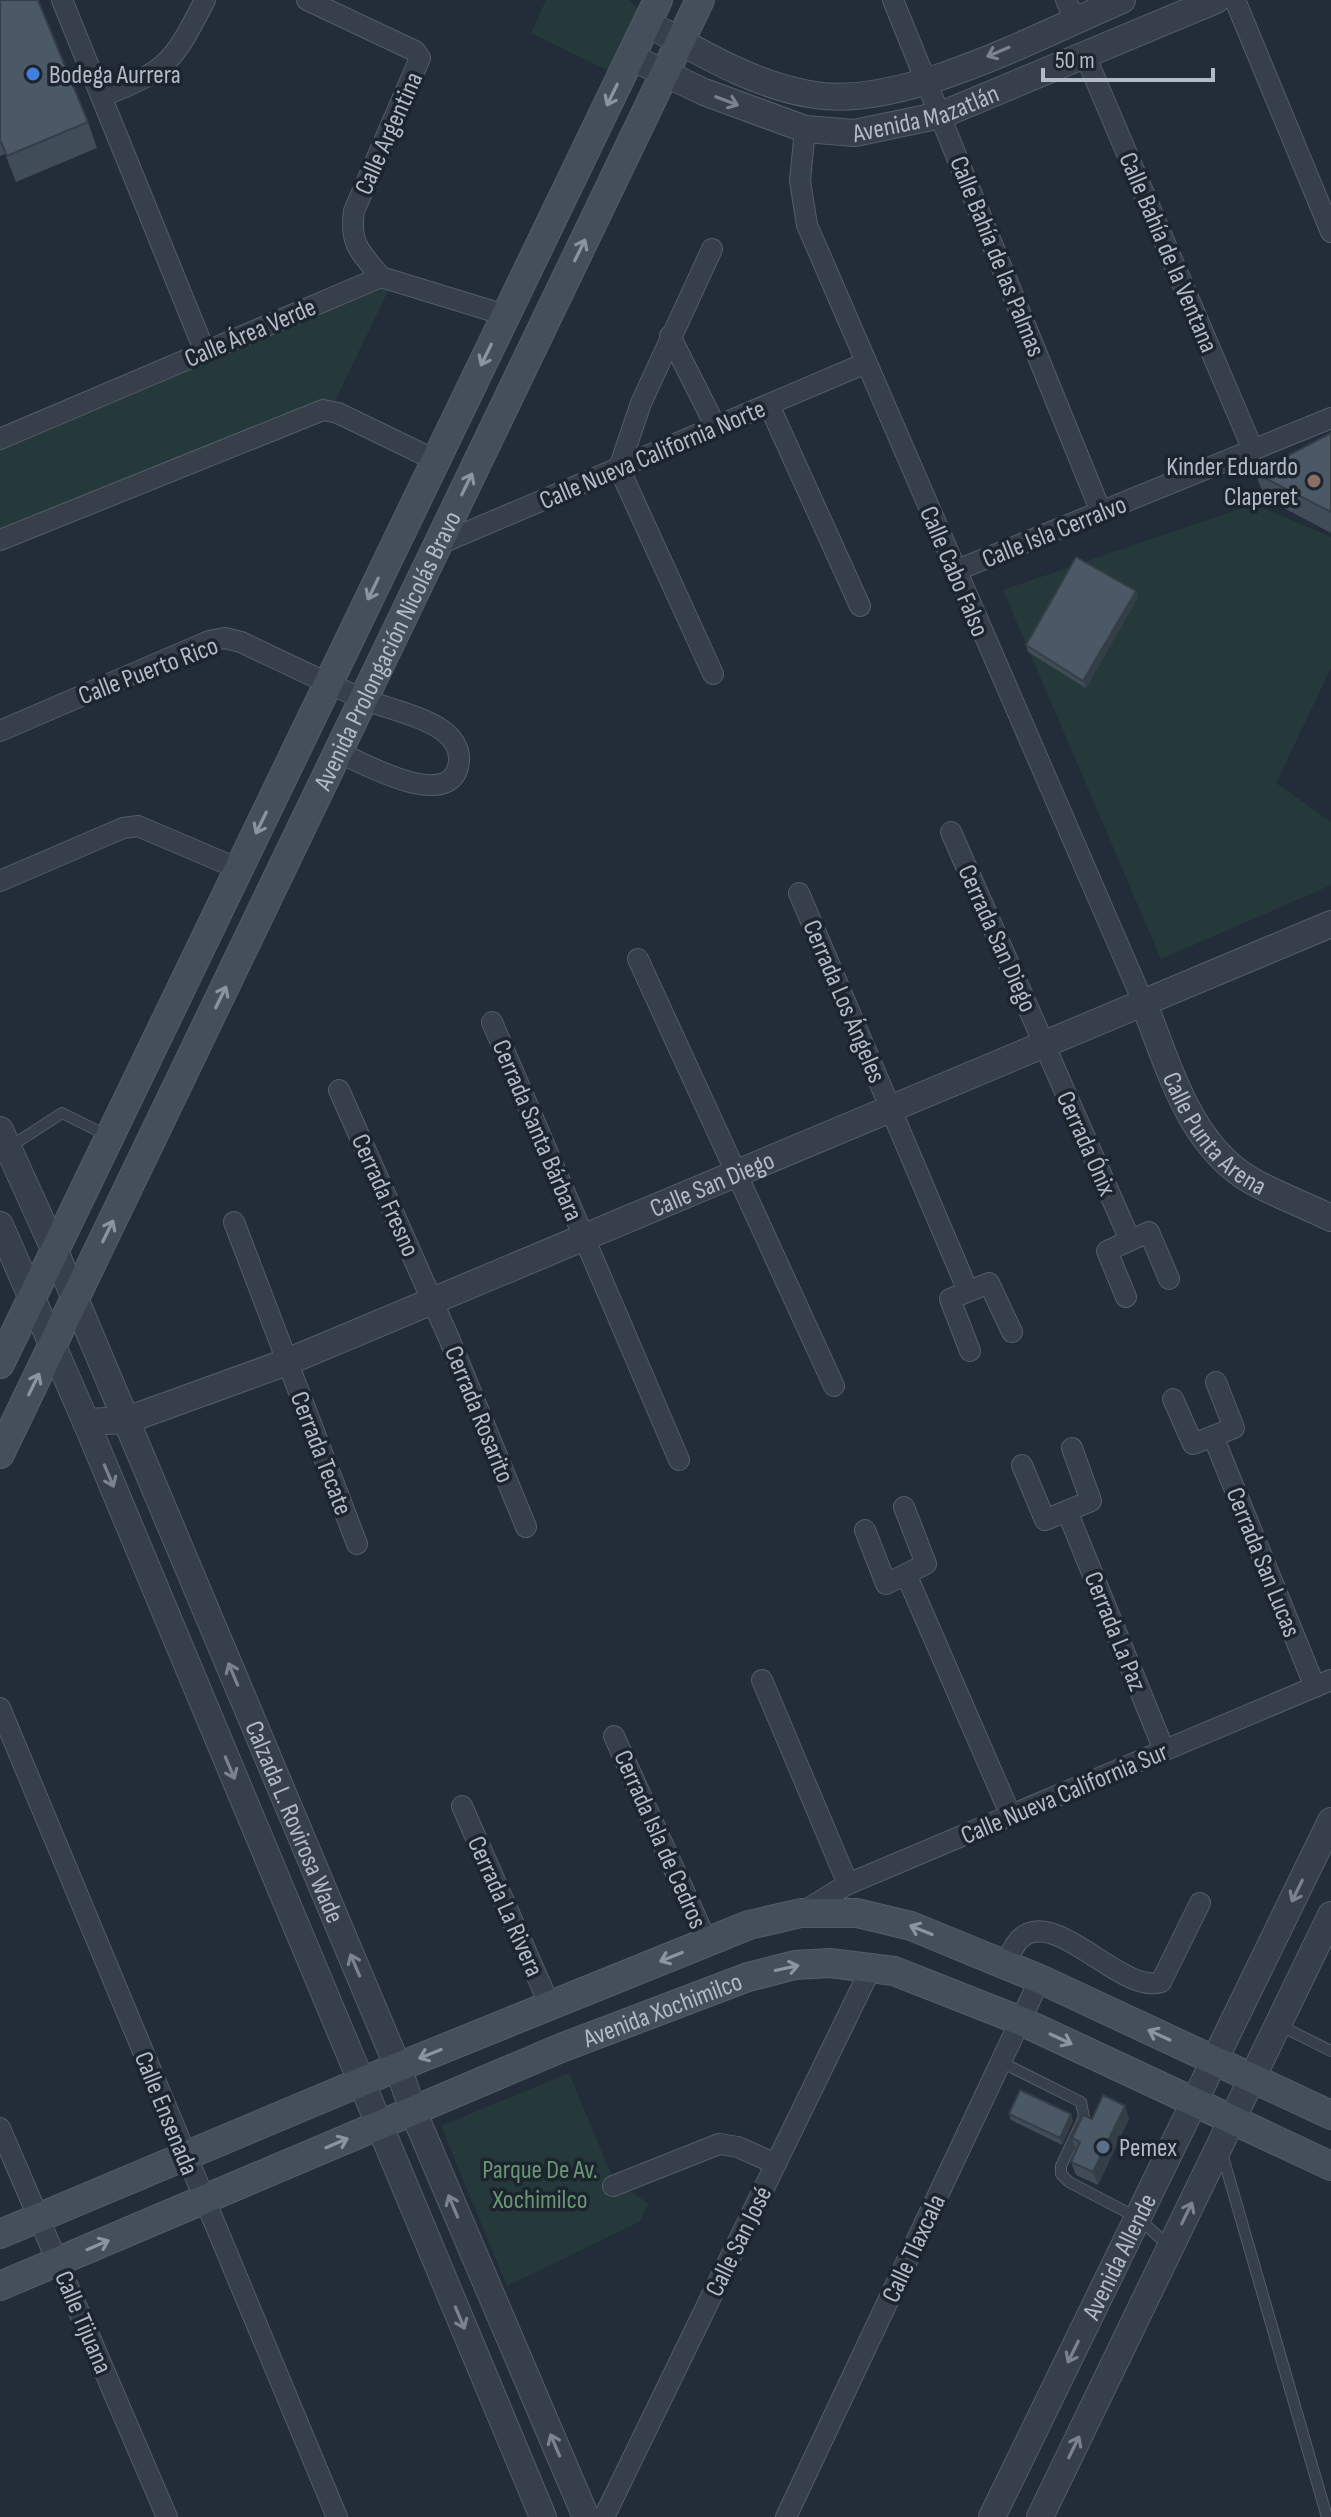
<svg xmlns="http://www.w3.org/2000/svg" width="1331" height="2517" font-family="'Sofia Sans Condensed',sans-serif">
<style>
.green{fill:#25393a}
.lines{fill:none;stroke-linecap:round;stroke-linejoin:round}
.service-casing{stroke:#545d67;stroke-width:12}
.minor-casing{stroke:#545d67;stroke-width:22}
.tertiary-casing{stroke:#545d67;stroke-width:28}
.secondary-casing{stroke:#545d67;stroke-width:30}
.service{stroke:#363f4a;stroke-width:10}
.minor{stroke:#363f4a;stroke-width:20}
.tertiary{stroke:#363f4a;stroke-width:26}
.secondary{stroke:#454f5c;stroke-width:28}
.wall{fill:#404c57}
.shaded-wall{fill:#343e47}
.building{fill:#4b5865;stroke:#343e47;stroke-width:2}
.oneway{stroke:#7a838e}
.oneway2{stroke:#8b95a1}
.shop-dot{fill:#3f7fe0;stroke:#1c242e;stroke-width:3}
.education-dot{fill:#8d6e63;stroke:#1c242e;stroke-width:3}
.service-dot{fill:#5c6f8a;stroke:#1c242e;stroke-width:3}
.labels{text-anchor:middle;stroke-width:7;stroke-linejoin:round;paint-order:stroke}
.poi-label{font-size:26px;fill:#b1bac6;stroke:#1c242e;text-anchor:start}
.street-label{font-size:26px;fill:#b1bac6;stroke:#1c242e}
.park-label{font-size:26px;fill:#699672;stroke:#1c242e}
</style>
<rect width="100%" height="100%" fill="#232d39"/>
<g class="green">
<path d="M546 0H629L639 10 609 71 531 33Z"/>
<path d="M392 283 330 411 0 540V439Z"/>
<path d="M1254 504 1331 537V668L1276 783 1331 822V885L1161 959 1003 590Z"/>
<path d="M569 2073 613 2179 649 2204 639 2222 507 2286 441 2126Z"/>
</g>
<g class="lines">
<defs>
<g id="service">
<path d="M8 1148 62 1113 108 1136"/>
<path d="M1279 2025 1331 2051"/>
<path d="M1001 2062 1081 2102 1084 2117 1061 2166V2174L1069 2182 1138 2218 1169 2246"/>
<path d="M1221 2150 1327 2517"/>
</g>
<g id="minor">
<path d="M62 0 205 352"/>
<path d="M307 0 415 51 420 58 354 211C349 244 361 253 381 277"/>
<path d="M893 0 1101 512"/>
<path d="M1066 0 1075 20"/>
<path d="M1235 0 1331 232"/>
<path d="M1085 55 1253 450"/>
<path d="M103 96C169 70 173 62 205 0"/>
<path d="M805 129 800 181 807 225 1144 1004"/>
<path d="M712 249 641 403 619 468 713 674"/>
<path d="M670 336 716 427"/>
<path d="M769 405 860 606"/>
<path d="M0 439 381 277 505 315"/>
<path d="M0 540 323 410 338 413 435 460"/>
<path d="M437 545 866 363"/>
<path d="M955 571 1331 418"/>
<path d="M0 731 209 641 225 638 241 642C281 661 322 681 363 699 388 709 420 715 442 730 452 737 460 748 459 761 454 815 362 763 338 752"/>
<path d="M951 832 1130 1240"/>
<path d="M0 881 123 828 138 826 239 869"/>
<path d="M799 893 968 1291"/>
<path d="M638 959 834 1386"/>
<path d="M492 1022 679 1460"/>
<path d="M339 1090 451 1343 526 1527"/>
<path d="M234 1222 357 1544"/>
<path d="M1126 1297 1107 1251 1149 1232 1169 1279"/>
<path d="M970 1351 950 1299 989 1283 1012 1332"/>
<path d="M1173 1399 1193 1444 1234 1428 1216 1382"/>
<path d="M1213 1436 1315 1687"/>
<path d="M1022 1465 1045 1520 1091 1501 1072 1448"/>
<path d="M1067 1511 1164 1750"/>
<path d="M865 1530 886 1584 926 1564 904 1507"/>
<path d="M906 1574 1011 1816"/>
<path d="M762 1680 848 1884"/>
<path d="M0 1708 337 2517"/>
<path d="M614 1736 707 1942"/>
<path d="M462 1806 550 2006"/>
<path d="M801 1913 848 1884 1331 1680"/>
<path d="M1004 1965C1009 1957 1014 1944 1021 1938 1056 1907 1122 1995 1161 1982L1200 1903"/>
<path d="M0 2128 167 2517"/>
<path d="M613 2186 719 2144 738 2147 776 2164"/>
<path d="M604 2517 872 1966"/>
<path d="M786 2517 1040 1979"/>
</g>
<g id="tertiary">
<path d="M647 23C700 52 754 86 815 95 904 109 1039 35 1122 0"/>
<path id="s1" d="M631 57 704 92 805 129 855 133 941 115 1216 0"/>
<path id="s2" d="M1144 1004C1169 1066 1189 1145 1252 1181 1277 1195 1305 1205 1331 1218"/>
<path id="s3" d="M0 1130 55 1251 398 2067 413 2111 586 2517"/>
<path d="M0 1225 86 1422 543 2517"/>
<path id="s4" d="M86 1422 127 1420 287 1362 1331 924"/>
<path id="s5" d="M992 2517 1331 1821"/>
<path d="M1040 2517 1331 1915"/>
</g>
<g id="secondary">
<path d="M0 1364 658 0"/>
<path id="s6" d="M0 1454 700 0"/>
<path d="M0 2234 361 2082 749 1925 801 1913H857L911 1926 1040 1979 1331 2115"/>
<path id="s7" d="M0 2286 561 2048 748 1977 795 1965 830 1963 894 1971 1021 2021 1331 2166"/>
</g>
</defs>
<use href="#service" class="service-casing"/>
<use href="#minor" class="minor-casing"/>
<use href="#tertiary" class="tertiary-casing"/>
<use href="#secondary" class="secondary-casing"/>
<use href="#service" class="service"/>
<use href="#minor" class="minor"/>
<use href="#tertiary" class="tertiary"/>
<use href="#secondary" class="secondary"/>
</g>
<g class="wall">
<path d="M0 0 88 122 97 148 16 182 5 154 0 156Z"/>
<path d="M1331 433V533L1265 498 1255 473Z"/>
<path d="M1138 597 1086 688 1028 652 1026 645Z"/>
<path d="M1009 2114 1073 2121 1062 2145 1011 2120Z"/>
<path d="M1092 2119H1129L1098 2185 1076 2175 1071 2162 1076 2151 1072 2138Z"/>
</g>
<g class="shaded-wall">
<path d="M1136 591 1138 597 1086 688 1083 681Z"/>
<path d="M1125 2106 1129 2119 1098 2185 1093 2172Z"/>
<path d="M1071 2114 1073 2121 1062 2145 1060 2138Z"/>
</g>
<g class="building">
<path d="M0 0H38L88 122 7 156 0 140Z"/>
<path d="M1331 433V512L1255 473Z"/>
<path d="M1076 557 1136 591 1083 681 1026 645Z"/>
<path d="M1020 2090 1071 2114 1060 2138 1009 2114Z"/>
<path d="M1103 2095 1125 2106 1093 2172 1071 2162 1080 2142 1072 2138 1083 2115 1092 2119Z"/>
</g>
<defs><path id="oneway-shaft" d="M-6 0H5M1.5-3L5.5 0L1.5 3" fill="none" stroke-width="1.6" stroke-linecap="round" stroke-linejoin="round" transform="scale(2)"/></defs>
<g class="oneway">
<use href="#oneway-shaft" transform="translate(998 52) rotate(157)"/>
<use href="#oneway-shaft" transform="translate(727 101) rotate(21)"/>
<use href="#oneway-shaft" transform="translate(109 1476) rotate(67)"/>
<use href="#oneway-shaft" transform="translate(233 1674) rotate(-113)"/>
<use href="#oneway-shaft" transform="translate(230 1768) rotate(67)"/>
<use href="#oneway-shaft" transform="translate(1297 1891) rotate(116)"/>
<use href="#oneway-shaft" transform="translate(355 1965) rotate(-113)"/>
<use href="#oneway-shaft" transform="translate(453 2206) rotate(-113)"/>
<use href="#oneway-shaft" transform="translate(1187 2213) rotate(-64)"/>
<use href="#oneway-shaft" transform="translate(460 2318) rotate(67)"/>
<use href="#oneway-shaft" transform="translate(1073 2352) rotate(116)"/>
<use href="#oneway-shaft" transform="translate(555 2445) rotate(-113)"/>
<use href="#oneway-shaft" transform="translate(1074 2447) rotate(-64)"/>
</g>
<g class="oneway2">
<use href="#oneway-shaft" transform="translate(612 95) rotate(116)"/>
<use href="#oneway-shaft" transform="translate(580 250) rotate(-64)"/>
<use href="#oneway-shaft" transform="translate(486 355) rotate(116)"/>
<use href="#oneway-shaft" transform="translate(467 484) rotate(-64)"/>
<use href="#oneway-shaft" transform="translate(373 589) rotate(116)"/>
<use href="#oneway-shaft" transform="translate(261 823) rotate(116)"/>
<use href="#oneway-shaft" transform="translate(221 997) rotate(-64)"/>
<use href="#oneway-shaft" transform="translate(108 1231) rotate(-64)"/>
<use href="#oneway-shaft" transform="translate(34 1384) rotate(-64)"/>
<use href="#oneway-shaft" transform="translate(921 1930) rotate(-158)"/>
<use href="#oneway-shaft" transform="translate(671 1957) rotate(158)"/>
<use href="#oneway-shaft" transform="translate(787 1968) rotate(-12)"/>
<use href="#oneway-shaft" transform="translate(1159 2035) rotate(-155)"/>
<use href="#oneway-shaft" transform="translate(1061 2039) rotate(25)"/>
<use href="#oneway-shaft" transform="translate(430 2054) rotate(158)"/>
<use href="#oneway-shaft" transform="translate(337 2143) rotate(-23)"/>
<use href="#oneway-shaft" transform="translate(98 2245) rotate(-23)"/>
</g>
<circle class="shop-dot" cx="33" cy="74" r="8"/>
<circle class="education-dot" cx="1314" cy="481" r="8"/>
<circle class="service-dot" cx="1103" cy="2147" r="8"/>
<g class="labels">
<g class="poi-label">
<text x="49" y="83">Bodega Aurrera</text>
<text x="1298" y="475" text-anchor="end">Kinder Eduardo<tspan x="1298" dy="30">Claperet</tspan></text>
<text x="1119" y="2156">Pemex</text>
</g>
<g class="street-label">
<text dy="9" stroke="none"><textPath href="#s1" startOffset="312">Avenida Mazatlán</textPath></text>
<text transform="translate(388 133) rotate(-66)" y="9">Calle Argentina</text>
<text transform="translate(1169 252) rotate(67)" y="9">Calle Bahía de la Ventana</text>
<text transform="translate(998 256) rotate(68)" y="9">Calle Bahía de las Palmas</text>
<text transform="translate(250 332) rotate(-23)" y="9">Calle Área Verde</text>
<text transform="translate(652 454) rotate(-23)" y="9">Calle Nueva California Norte</text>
<text transform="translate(1054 531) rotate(-22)" y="9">Calle Isla Cerralvo</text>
<text transform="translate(955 571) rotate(67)" y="9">Calle Cabo Falso</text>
<text dy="9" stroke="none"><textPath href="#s6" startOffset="892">Avenida Prolongación Nicolás Bravo</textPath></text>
<text transform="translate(148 670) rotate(-21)" y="9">Calle Puerto Rico</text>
<text transform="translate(998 938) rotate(66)" y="9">Cerrada San Diego</text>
<text transform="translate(845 1001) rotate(67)" y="9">Cerrada Los Ángeles</text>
<text dy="9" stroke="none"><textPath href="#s2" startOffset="150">Calle Punta Arena</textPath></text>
<text transform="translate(538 1130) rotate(67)" y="9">Cerrada Santa Bárbara</text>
<text transform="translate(1087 1143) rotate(66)" y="9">Cerrada Ónix</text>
<text dy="9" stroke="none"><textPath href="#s4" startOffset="672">Calle San Diego</textPath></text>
<text transform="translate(386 1195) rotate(66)" y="9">Cerrada Fresno</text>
<text transform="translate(480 1414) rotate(68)" y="9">Cerrada Rosarito</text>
<text transform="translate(322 1453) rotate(69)" y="9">Cerrada Tecate</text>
<text transform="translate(1264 1562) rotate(68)" y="9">Cerrada San Lucas</text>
<text transform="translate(1116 1631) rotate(68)" y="9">Cerrada La Paz</text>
<text transform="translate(1064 1793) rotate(-23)" y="9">Calle Nueva California Sur</text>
<text dy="9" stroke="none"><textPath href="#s3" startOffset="752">Calzada L. Rovirosa Wade</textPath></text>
<text transform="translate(661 1839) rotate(66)" y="9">Cerrada Isla de Cedros</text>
<text transform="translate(506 1906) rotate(66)" y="9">Cerrada La Rivera</text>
<text dy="9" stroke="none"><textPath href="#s7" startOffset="718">Avenida Xochimilco</textPath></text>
<text transform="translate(167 2113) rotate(68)" y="9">Calle Ensenada</text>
<text transform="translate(738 2241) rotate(-64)" y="9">Calle San José</text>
<text transform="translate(913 2248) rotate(-65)" y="9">Calle Tlaxcala</text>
<text dy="9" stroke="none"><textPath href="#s5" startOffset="290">Avenida Allende</textPath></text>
<text transform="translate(84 2322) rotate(67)" y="9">Calle Tijuana</text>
</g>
<g class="park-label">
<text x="540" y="2178">Parque De Av.<tspan x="540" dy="30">Xochimilco</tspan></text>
</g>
</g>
<path d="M1043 68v12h170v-12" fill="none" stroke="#b1bac6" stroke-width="4"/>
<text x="1055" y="68" font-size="24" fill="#b1bac6" stroke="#1c242e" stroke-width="6" paint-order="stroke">50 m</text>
</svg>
